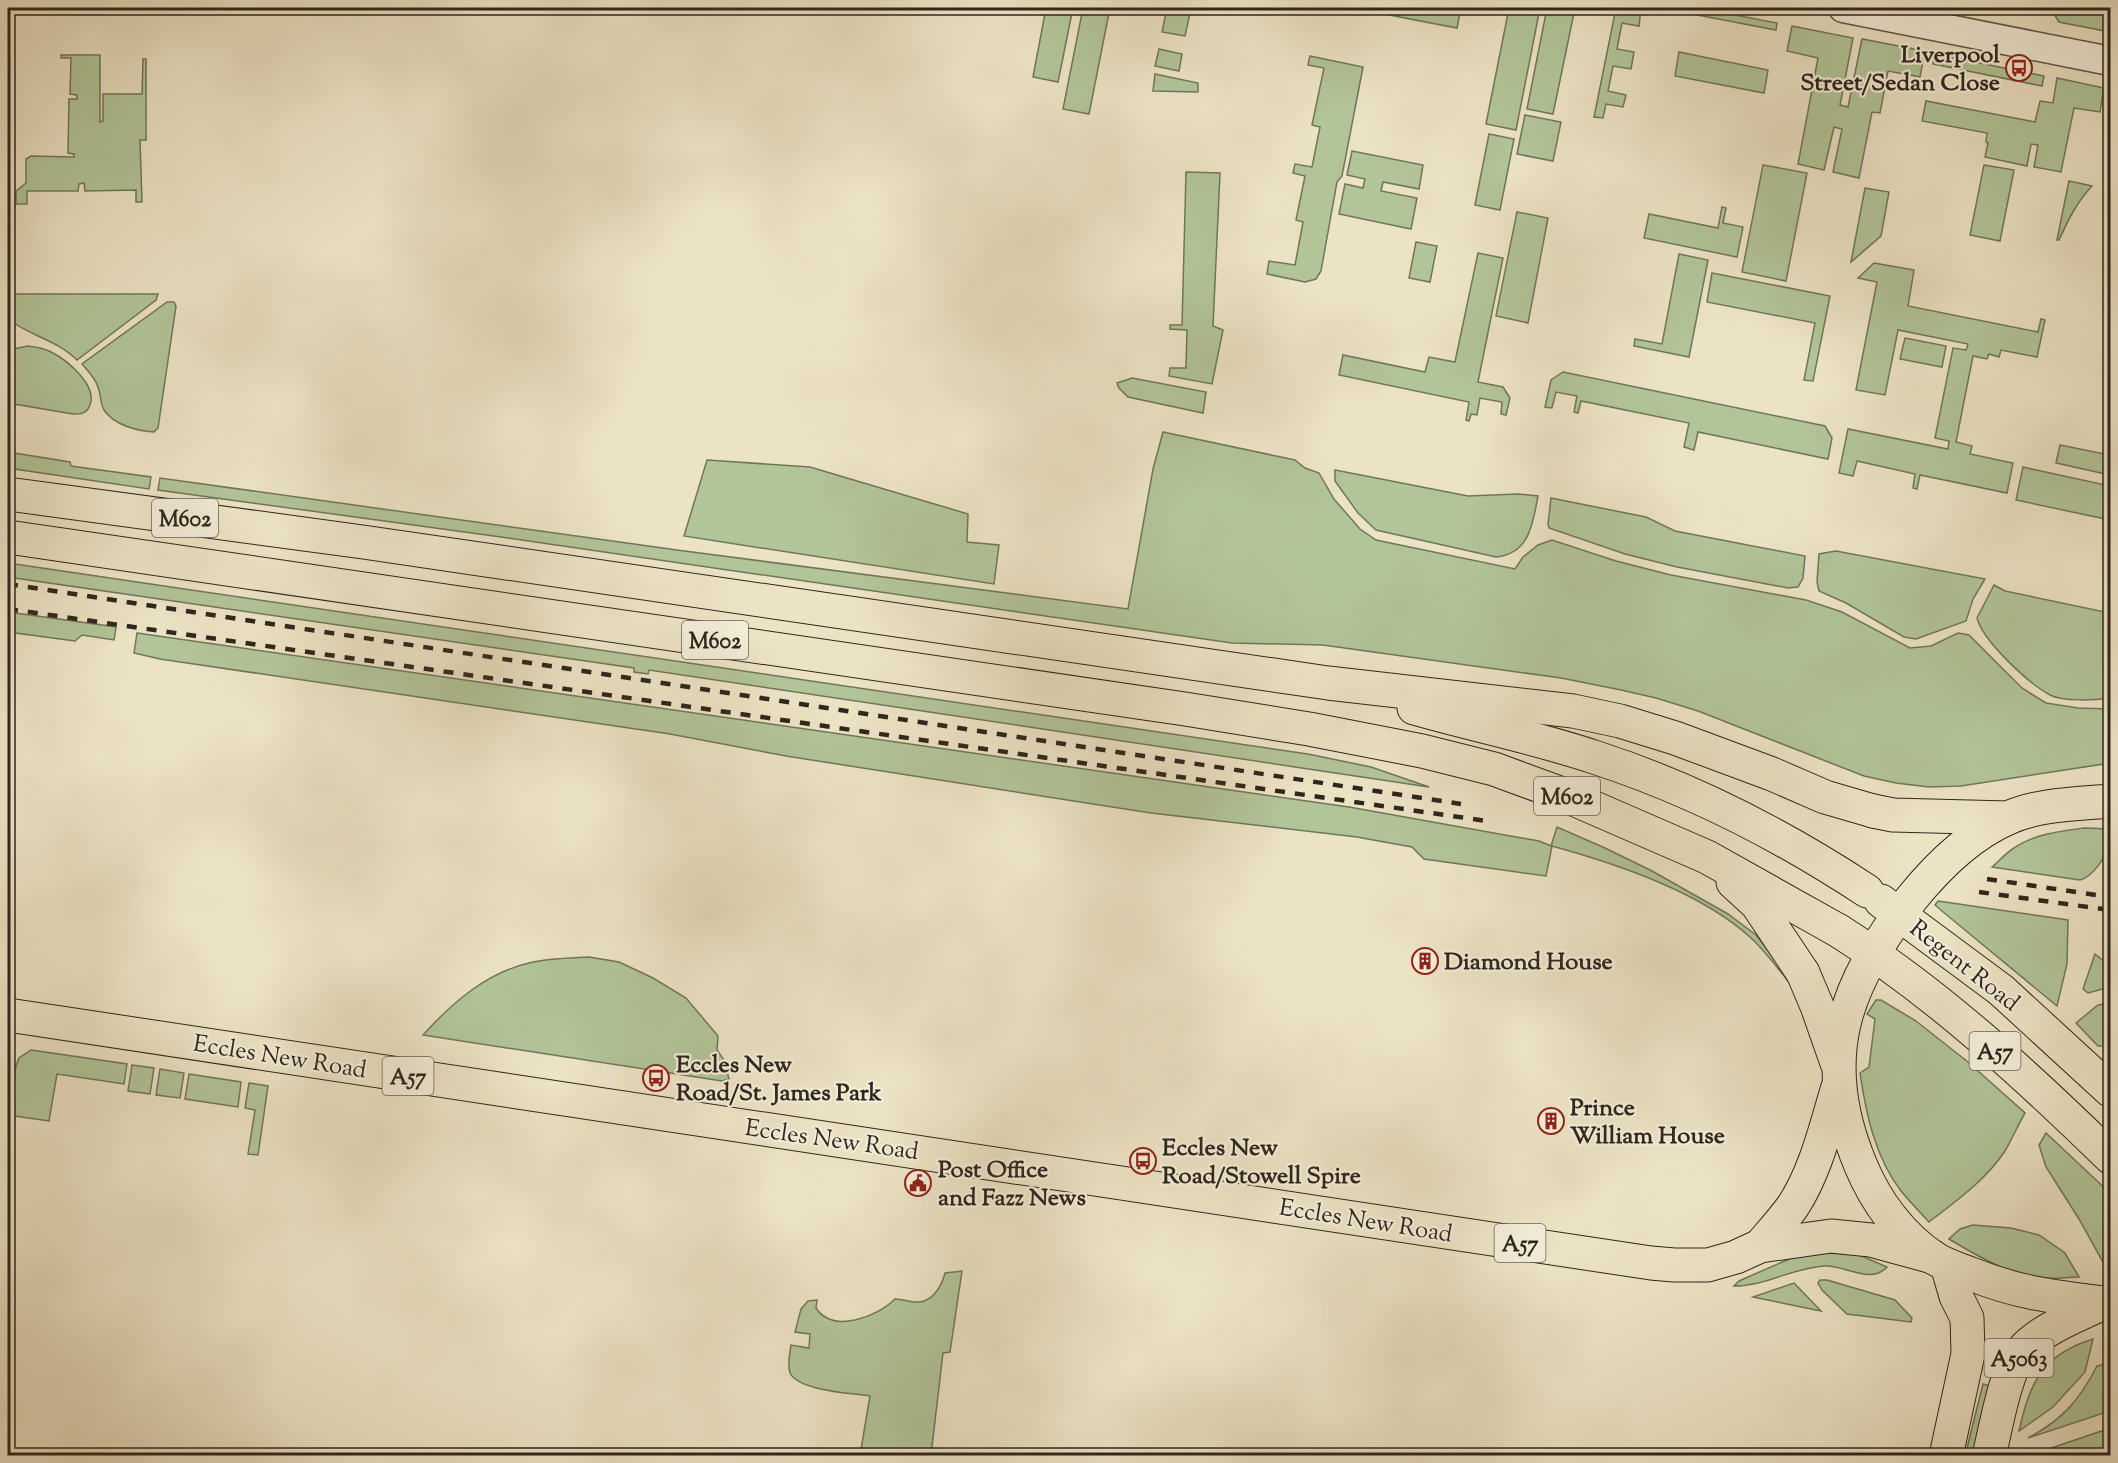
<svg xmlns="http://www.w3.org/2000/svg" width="2118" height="1463" font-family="'Sorts Mill Goudy',serif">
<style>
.green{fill:#b2c599;stroke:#70765a;stroke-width:1.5}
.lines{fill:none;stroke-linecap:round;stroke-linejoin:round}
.tertiary-casing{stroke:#5e5546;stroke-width:31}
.primary-casing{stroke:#2e261c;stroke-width:35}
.trunk-casing{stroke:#2e261c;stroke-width:35}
.motorway-casing{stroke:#2e261c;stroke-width:35}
.tertiary{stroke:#f3edd9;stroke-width:28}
.primary{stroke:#ece3c5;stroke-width:33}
.trunk{stroke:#ece3c5;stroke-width:33}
.motorway{stroke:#ece3c5;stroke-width:33}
.rail{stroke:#2e261c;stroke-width:4.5;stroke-dasharray:10 10;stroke-linecap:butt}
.labels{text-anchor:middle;stroke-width:4.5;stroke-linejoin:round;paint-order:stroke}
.shield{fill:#f3edd9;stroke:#696255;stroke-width:1.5}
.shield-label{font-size:22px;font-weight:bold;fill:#2e261c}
.poi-label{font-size:24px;font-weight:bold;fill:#2e261c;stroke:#f3edd9;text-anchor:start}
.street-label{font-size:24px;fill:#2e261c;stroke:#f3edd9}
</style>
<rect width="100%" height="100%" fill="#ece3c5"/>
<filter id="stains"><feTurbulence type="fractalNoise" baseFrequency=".00333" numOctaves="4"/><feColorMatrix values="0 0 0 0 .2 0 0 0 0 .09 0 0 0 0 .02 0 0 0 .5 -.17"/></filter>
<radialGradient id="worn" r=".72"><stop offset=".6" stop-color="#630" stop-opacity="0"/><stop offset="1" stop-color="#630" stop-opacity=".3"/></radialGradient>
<g class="green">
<path d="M1046 8H1073L1058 82 1033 77Z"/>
<path d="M1083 8H1110L1089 114 1063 109Z"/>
<path d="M1167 8H1191L1185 36 1162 32Z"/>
<path d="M1353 8H1461L1457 28Z"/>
<path d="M1509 8H1540L1516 130 1486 124Z"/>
<path d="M1547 8H1575L1553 114 1527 109Z"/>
<path d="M1616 8H1641L1639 26 1622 23 1617 49 1634 52 1631 69 1613 66 1608 91 1626 95 1623 107 1606 104 1603 118 1594 117Z"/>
<path d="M2058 8H2110V32L2059 22 2054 14Z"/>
<path d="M1704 9 1777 23 1776 30 1692 14Z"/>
<path d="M1792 26 1853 38 1840 105 1848 107 1862 39 1925 51 1920 77 1888 71 1880 113 1872 112 1859 178 1833 172 1842 129 1834 127 1824 170 1798 164 1818 58 1787 51Z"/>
<path d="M1159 49 1182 54 1179 71 1155 66Z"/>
<path d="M1679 52 1768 70 1764 93 1675 76Z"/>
<path d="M1935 54 2044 76 2042 86 1933 64Z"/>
<path d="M61 55H100V122L103 121V94H142L143 59H146V140H140L142 202H136V190L85 191 84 183 79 184 78 191H27V204H16V191L26 183V159L31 156 74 157V154L68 153 69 99H77V95L70 94 71 58H61Z"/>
<path d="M1310 56 1363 67 1342 176 1337 182 1321 271 1316 279 1305 282 1267 274 1269 261 1295 265 1303 222 1296 220 1305 176 1293 173 1295 164 1312 167 1320 127 1312 125 1324 68 1308 65Z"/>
<path d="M1155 74 1198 83V92L1153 91Z"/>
<path d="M2057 78 2104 88 2100 112 2074 108 2061 172 2034 167 2038 145 2031 144 2027 166 1985 157 1988 143 1986 142 1987 133 1922 121 1926 101 2035 122 2040 101 2053 103Z"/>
<path d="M1525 115 1561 122 1553 161 1517 154Z"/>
<path d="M1489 134 1514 139 1500 210 1475 205Z"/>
<path d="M1352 151 1423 165 1419 189 1383 182 1381 191 1417 198 1411 229 1339 214 1345 184 1363 188 1365 179 1347 175Z"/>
<path d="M1763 165 1807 173 1786 281 1742 272Z"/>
<path d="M1984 165 2014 170 2000 241 1970 235Z"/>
<path d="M1186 172 1220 173 1213 326 1223 330 1212 384 1169 376 1170 368H1186L1187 330 1170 329V325H1182Z"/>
<path d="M2069 181 2092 186C2077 202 2068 220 2059 240H2057Z"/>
<path d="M1865 188 1889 192 1881 236 1851 262Z"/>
<path d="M1722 207 1726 208 1723 223 1743 227 1737 257 1644 238 1649 214 1718 228Z"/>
<path d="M1517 212 1548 218 1528 323 1496 316Z"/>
<path d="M1416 242 1437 246 1430 282 1409 278Z"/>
<path d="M1478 253 1503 258 1478 382 1503 387 1510 398 1506 415 1501 414 1502 402 1480 398 1477 415 1471 414 1469 421 1466 420 1469 402 1339 375 1343 355 1425 372 1429 357 1455 362Z"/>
<path d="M1679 254 1708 260 1689 357 1634 346 1635 339 1662 344Z"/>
<path d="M1874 263 1914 270 1908 306 2038 332 2041 319 2045 320 2037 357 2001 350 1999 357 1989 354 1987 359 1973 356 1956 442 1972 446 1970 454 2013 463 2007 493 1920 475 1917 489 1913 488 1915 474 1857 461 1853 476 1839 473 1848 429 1948 449 1949 441 1935 438 1953 348 1966 350 1968 344 1898 330 1885 395 1856 390 1877 282 1858 278Z"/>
<path d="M1712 273 1830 296 1813 381 1804 380 1815 323 1707 302Z"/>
<path d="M8 294H158L156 300 77 360C57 340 30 336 8 319Z"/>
<path d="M167 302H174L176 306 158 428 154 432C137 431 114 425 104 410 100 403 101 394 98 387 95 378 88 371 82 364Z"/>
<path d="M1905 338 1946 346 1942 367 1900 359Z"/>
<path d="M28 346C36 347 44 348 51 352 67 360 100 387 89 407 86 414 80 414 73 414L8 403V350Z"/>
<path d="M1563 372 1825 426 1832 438 1828 459 1698 432 1694 450 1684 447 1689 423 1581 401 1578 413 1574 412 1577 396 1556 392 1552 408 1545 407 1551 380Z"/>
<path d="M1132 378 1206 392 1203 413 1128 397 1119 388 1117 383Z"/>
<path d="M1163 432 1295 460 1305 468 1319 473 1334 499 1360 529 1376 540 1515 569 1523 557 1538 545 1552 540 1616 561 1671 575 1806 600 1842 612 1910 648 1931 646 1958 633 1969 635 2022 688 2046 703 2078 708 2110 709V763L1961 786 1929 787 1896 783 1864 776 1698 711 1656 698 1621 690 1561 678 1323 645 1232 643 501 537 158 490 160 478 677 550 1128 609 1153 469Z"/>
<path d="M2060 445 2110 455V475L2056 463Z"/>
<path d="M8 452 70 462 71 466 151 477 149 489 8 468Z"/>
<path d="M707 460 810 467 968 514 967 542 999 545 994 584 684 536Z"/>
<path d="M2023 467 2110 486V520L2016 500Z"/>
<path d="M1335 470 1468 496 1518 494 1538 496C1533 522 1530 554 1496 557L1376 530 1358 513 1335 481Z"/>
<path d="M1551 498 1646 517 1675 531 1805 556 1803 578 1798 587 1788 588 1677 567 1625 554 1549 528 1548 524Z"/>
<path d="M1836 551 1985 579 1973 599 1966 621 1916 639 1904 637 1846 603 1819 591 1817 582 1819 554Z"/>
<path d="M8 563 1308 754 1371 767 1429 787 649 670 648 674 634 672V668L8 577Z"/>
<path d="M1994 585 2005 591 2110 613V698C2096 700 2063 702 2050 695 2028 683 1983 641 1977 618Z"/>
<path d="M8 612 116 627 114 640 82 635 75 641 8 632Z"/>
<path d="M137 633 1349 807 1539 841 1551 846 1557 827 1605 848 1652 871 1728 914 1756 935 1790 979V984C1778 968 1766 952 1751 938 1701 892 1617 864 1552 846L1546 876 1424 859 1412 847 1357 837 1151 813 786 756 670 734 160 659 134 653Z"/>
<path d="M2084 828 2110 829C2110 834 2111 839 2110 844 2106 856 2093 877 2080 880L1992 867C1999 861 2006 853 2014 848 2034 834 2061 831 2084 828Z"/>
<path d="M1938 901 2068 920 2067 964 2057 1006 1942 911 1935 905Z"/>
<path d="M2095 954 2110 966V987L2088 993 2083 989Z"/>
<path d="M589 957 619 962 653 978 686 998 718 1036 717 1050 724 1060 729 1079 722 1081 423 1035C452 1003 486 973 529 963 549 958 570 958 589 957Z"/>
<path d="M1876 1000H1881L1916 1021 1968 1062 2025 1113C2018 1125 2012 1139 2005 1151 1986 1180 1956 1201 1929 1222 1920 1212 1910 1202 1901 1191 1875 1157 1866 1114 1860 1073L1869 1067 1875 1019 1867 1014Z"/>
<path d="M2110 1003V1046H2098L2076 1023 2098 1005Z"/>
<path d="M31 1050 127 1064 124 1084 57 1074 49 1121 8 1115 16 1066 19 1058Z"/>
<path d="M132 1065 154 1068 150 1094 128 1091Z"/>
<path d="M160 1069 184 1073 180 1098 156 1095Z"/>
<path d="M189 1074 241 1082 238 1107 185 1099Z"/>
<path d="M249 1083 268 1086 258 1155 248 1154 255 1110 245 1108Z"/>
<path d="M2046 1133 2110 1193V1273H2109L2079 1219 2046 1167 2039 1145Z"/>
<path d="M1973 1225 2011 1228 2039 1235 2065 1253 2079 1277C2068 1277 2056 1279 2045 1278 2009 1275 1979 1257 1949 1239L1960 1229Z"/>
<path d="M1820 1253 1857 1254 1887 1267C1871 1285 1845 1265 1825 1266 1791 1268 1767 1286 1734 1286L1739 1281 1796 1256Z"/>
<path d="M962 1271 950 1352 943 1353 931 1455H860L870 1396C851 1393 799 1391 790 1373 787 1364 790 1354 791 1345L809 1348 810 1334 795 1332 801 1309 808 1301 817 1300 816 1308C833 1334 877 1317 895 1299 902 1299 913 1303 920 1302 934 1300 942 1285 945 1273Z"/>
<path d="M1820 1280H1827L1895 1300 1912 1318 1911 1322 1847 1314 1822 1290 1818 1283Z"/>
<path d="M1794 1283 1821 1311 1753 1297Z"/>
<path d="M2093 1339 2085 1372 2053 1407 2019 1431C2030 1382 2042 1355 2093 1339Z"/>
<path d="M2110 1363V1411L2028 1438C2062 1420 2079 1401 2097 1366Z"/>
<path d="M1983 1384 1994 1387 1977 1455 1965 1456Z"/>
<path d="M2110 1428V1454L2105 1456 2031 1455Z"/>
</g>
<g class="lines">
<defs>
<path id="tertiary" d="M1843 8 2110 61"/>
<g id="primary">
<path d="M8 1015 1651 1263 1674 1265H1708L1736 1257 1760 1246 1831 1236 1871 1240 1933 1257"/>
<path d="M1760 1246C1771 1233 1783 1220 1793 1206 1816 1171 1826 1126 1838 1087"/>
</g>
<g id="trunk">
<path d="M2110 801C2077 804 2039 804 2008 818 1969 835 1938 866 1912 898 1843 985 1816 1060 1861 1166 1876 1202 1901 1236 1934 1258 1945 1265 1958 1269 1971 1274 2018 1293 2054 1297 2103 1303L2110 1302"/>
<path d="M1873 811 1893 815 2008 818"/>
<path d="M1881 901 2001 990 2110 1090"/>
<path d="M1839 931C1938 994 2026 1075 2110 1157"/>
<path d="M1803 973 1817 1006 1837 1063"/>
<path d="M1946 1456 1968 1354 1967 1318 1956 1296 1947 1265"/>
<path d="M1989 1456C1996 1428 2005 1370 2023 1350 2041 1329 2079 1315 2103 1303"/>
</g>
<g id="motorway">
<path d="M8 494 363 542 1328 683 1573 711 1620 721 1675 738 1772 774 1825 797 1873 811"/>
<path d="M8 537 1185 709 1309 729 1422 751 1494 769 1562 794 1707 857 1839 931"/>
<path d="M1414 708C1473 725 1534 737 1594 757 1690 788 1782 835 1867 891"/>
<path d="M1733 882 1757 904 1803 973"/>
</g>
</defs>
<use href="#tertiary" class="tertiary-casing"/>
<use href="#primary" class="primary-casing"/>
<use href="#trunk" class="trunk-casing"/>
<use href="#motorway" class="motorway-casing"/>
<use href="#tertiary" class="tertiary"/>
<use href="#primary" class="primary"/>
<use href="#trunk" class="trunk"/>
<use href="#motorway" class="motorway"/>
<g class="rail">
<path d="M8 584 1461 804"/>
<path d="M8 609 1487 821"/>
<path d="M1987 879 2110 897"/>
<path d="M1979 892 2110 910"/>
</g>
</g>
<defs>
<symbol id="bus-ring" viewBox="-11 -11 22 22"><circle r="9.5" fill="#f3edd9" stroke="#8f2418" stroke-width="1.5"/><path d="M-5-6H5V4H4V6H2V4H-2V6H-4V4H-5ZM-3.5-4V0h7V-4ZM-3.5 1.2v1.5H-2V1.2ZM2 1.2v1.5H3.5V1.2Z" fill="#8f2418"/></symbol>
<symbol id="building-ring" viewBox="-11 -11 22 22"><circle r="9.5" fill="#f3edd9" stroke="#8f2418" stroke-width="1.5"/><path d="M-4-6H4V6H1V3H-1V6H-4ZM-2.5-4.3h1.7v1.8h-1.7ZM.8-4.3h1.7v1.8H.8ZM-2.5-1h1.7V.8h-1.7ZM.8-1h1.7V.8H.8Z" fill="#8f2418"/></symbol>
<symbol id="civic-ring" viewBox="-11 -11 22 22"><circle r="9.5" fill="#f3edd9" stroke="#8f2418" stroke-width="1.5"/><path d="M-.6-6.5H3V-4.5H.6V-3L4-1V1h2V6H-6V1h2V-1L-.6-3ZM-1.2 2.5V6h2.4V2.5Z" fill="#8f2418"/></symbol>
</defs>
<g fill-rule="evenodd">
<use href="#bus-ring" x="2004" y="53" width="30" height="30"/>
<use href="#building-ring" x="1410" y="946" width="30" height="30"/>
<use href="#bus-ring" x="641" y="1063" width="30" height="30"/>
<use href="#building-ring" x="1536" y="1106" width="30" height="30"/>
<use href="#bus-ring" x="1128" y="1146" width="30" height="30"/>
<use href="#civic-ring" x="903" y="1168" width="30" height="30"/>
</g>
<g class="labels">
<g class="shield">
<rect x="152" y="499" width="66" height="38" rx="4.5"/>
<rect x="682" y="621" width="66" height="38" rx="4.5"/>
<rect x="1534" y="777" width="66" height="38" rx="4.5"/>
<rect x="1969.5" y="1032" width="51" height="38" rx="4.5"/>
<rect x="382.5" y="1057" width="51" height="38" rx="4.5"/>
<rect x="1494.5" y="1224" width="51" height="38" rx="4.5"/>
<rect x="1984.5" y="1339" width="69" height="38" rx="4.5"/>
</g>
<g class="shield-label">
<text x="185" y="526">M602</text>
<text x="715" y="648">M602</text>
<text x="1567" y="804">M602</text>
<text x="1995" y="1059">A57</text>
<text x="408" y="1084">A57</text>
<text x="1520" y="1251">A57</text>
<text x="2019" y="1366">A5063</text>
</g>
<g class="poi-label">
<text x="2000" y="62" text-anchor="end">Liverpool<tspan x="2000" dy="28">Street/Sedan Close</tspan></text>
<text x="1444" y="969">Diamond House</text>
<text x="676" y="1072">Eccles New<tspan x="676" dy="28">Road/St. James Park</tspan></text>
<text x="1570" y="1115">Prince<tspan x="1570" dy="28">William House</tspan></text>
<text x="1162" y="1155">Eccles New<tspan x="1162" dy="28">Road/Stowell Spire</tspan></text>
<text x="938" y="1177">Post Office<tspan x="938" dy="28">and Fazz News</tspan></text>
</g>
<g class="street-label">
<text transform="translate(1965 965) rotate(38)" y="8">Regent Road</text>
<text transform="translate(280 1056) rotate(9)" y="8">Eccles New Road</text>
<text transform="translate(832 1139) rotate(8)" y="8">Eccles New Road</text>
<text transform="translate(1366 1220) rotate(9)" y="8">Eccles New Road</text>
</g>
</g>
<rect width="2118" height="1463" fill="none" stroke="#ece3c5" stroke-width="30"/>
<rect x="9" y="9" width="2100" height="1445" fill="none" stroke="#2e261c" stroke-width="3"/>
<rect x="15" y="15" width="2088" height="1433" fill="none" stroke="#2e261c" stroke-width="1.5"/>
<rect width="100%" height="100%" filter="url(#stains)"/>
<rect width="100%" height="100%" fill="url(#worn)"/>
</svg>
